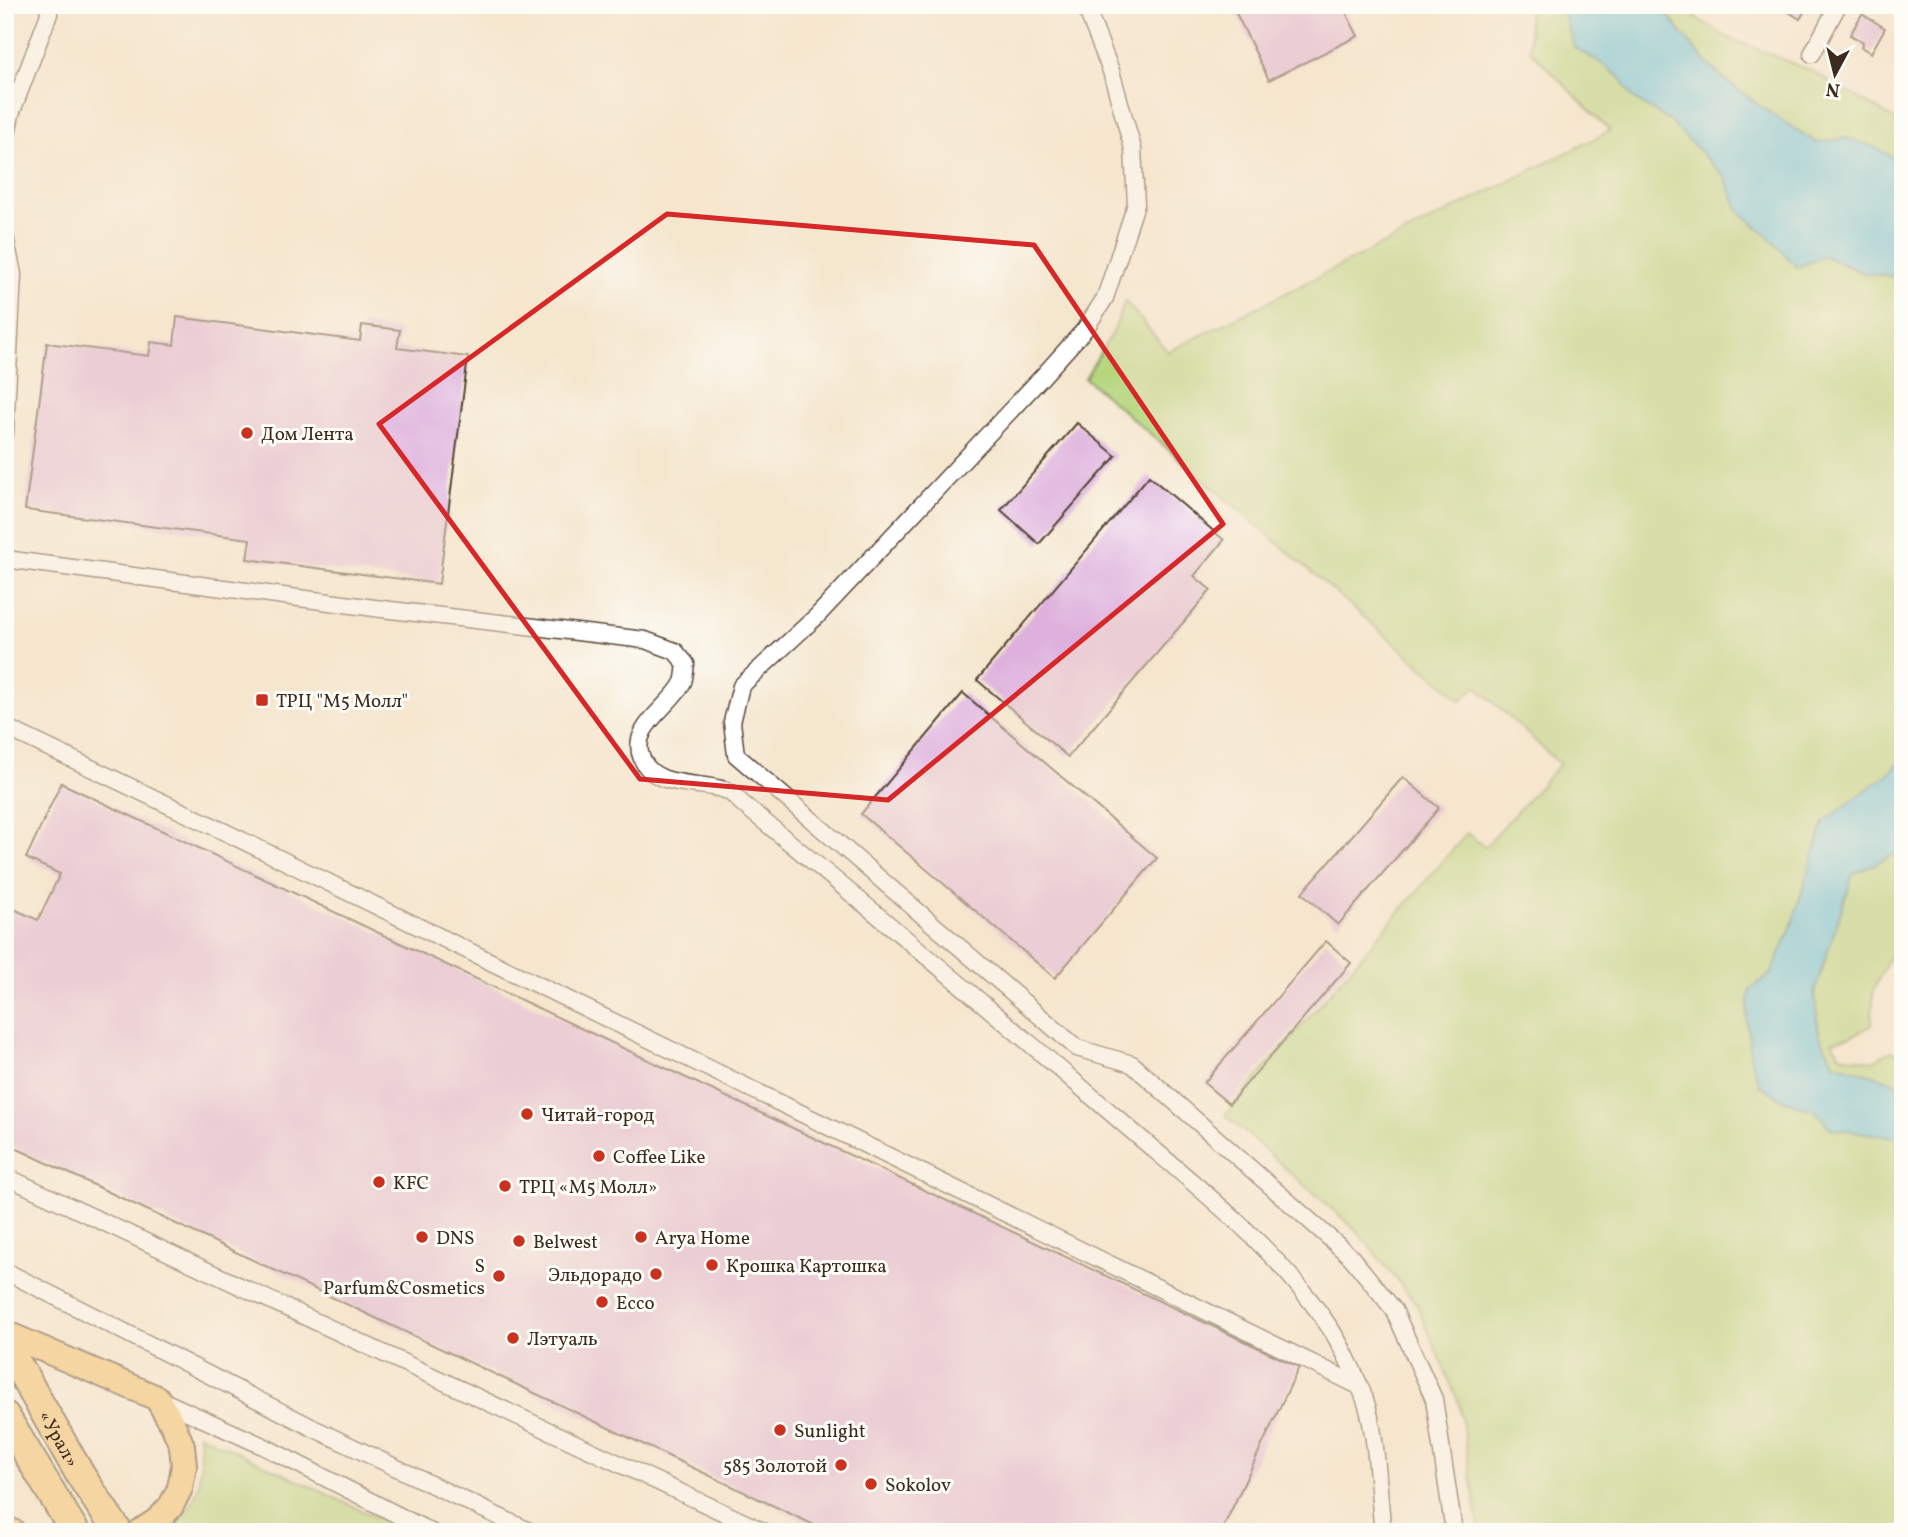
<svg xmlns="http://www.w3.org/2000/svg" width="1908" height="1537" font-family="Vollkorn,serif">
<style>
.green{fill:#b4d57c;stroke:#78804d;stroke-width:2}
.water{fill:#63c4e1;stroke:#4f7780;stroke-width:2}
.building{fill:#deb0dd}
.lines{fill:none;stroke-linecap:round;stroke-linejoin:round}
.street-casing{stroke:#574638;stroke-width:19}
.primary-casing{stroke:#574638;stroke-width:28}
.highway-casing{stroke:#574638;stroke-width:32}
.street{stroke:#fff;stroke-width:16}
.primary{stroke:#f4c26a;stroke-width:24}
.highway{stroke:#f4c26a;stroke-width:28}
.marked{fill:none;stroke:#d62828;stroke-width:5;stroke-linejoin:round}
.poi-dot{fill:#c8321e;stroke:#fdfcf7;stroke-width:2.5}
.labels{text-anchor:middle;stroke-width:6;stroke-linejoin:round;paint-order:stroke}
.poi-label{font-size:19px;fill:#3b2a1e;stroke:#fdfcf7;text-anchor:start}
.street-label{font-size:19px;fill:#3b2a1e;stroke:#fdfcf7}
</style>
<rect width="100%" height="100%" fill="#fdfcf7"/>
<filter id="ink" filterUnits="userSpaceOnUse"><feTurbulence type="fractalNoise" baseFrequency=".0143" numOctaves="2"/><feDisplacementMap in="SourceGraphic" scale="14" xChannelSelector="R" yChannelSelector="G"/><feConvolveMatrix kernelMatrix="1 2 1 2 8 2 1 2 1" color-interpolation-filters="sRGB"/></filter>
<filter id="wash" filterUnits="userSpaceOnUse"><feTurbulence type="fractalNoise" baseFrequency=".00686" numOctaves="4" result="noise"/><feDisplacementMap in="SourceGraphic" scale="28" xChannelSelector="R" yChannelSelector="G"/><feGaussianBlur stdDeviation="1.57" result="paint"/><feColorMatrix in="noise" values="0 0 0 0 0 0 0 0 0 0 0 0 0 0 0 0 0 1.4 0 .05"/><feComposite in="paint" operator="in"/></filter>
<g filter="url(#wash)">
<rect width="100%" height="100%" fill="#f5e6ce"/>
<g class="green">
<path d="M1528 5H1556L1563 13 1575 48 1595 59 1621 78 1633 98 1671 122 1725 177 1739 211 1768 236 1797 267 1824 256 1864 273 1903 278V758L1893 770 1824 822 1789 934 1771 974 1750 989 1785 1101 1815 1110 1830 1128 1903 1138V1532H1480L1459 1403 1416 1303 1356 1230 1225 1115 1467 833 1485 847 1560 764 1476 686 1461 700 1085 378 1114 330 1125 301 1168 352 1610 131 1530 50Z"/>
<path d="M1660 5H1675L1727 37 1812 71 1903 124V163L1847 138 1817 143C1781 120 1743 97 1712 68 1692 49 1677 26 1660 5Z"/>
<path d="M1903 850V929L1873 991 1872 1025 1850 1037 1832 1041 1840 1055 1872 1061 1891 1051 1903 1056V1087L1889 1080 1834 1063 1819 1034 1814 993 1853 874Z"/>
<path d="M199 1434 407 1532H168C202 1502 202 1477 199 1434Z"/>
</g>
<g class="water">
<path d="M1556 5H1660C1677 26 1692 49 1712 68 1743 97 1781 120 1817 143L1847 138 1874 147 1903 163V278L1864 273 1824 256 1797 267 1768 236 1739 211 1725 177 1671 122 1633 98 1621 78 1595 59 1575 48 1563 13Z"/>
<path d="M1903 758V850L1853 874 1814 993 1819 1034 1834 1063 1889 1080 1903 1087V1138L1830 1128 1815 1110 1785 1101 1760 1085 1751 1060 1747 1018 1750 989 1771 974 1789 934 1824 822 1893 770Z"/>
</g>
<g id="blocks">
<g class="building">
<path d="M1232 5H1342L1358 36 1269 80Z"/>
<path d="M1786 5H1808L1800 19 1784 9Z"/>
<path d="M1862 14 1885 28 1871 53 1861 47 1863 42 1850 35Z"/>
<path d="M177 317 360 341 362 325 400 330 397 348 468 357 439 584 247 559 250 539 25 510 47 343 149 356 151 342 174 345Z"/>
<path d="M1077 423 1116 456 1039 544 1001 510Z"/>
<path d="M1149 476 1224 540 1194 576 1211 590 1068 757 977 680Z"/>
<path d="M963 693 1157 858 1055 978 861 814Z"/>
<path d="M1403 777 1439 808 1338 925 1302 893Z"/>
<path d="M61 783 1299 1367 1221 1532H829L5 1143V905L38 920 60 874 26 858Z"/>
<path d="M1326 941 1351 963 1229 1104 1204 1083Z"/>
</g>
</g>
</g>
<g filter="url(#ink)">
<use href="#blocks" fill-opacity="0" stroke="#574638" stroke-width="2"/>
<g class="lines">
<defs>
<g id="street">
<path d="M1085 5 1111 71 1133 149 1136 204 1105 298 1085 329 1042 377 817 616 741 686 732 722 736 755 1077 1048 1132 1064 1351 1257 1394 1310 1434 1399 1454 1532"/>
<path d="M1812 54 1838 5"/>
<path d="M5 145 11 114 49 14 48 5"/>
<path d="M5 236 13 274 5 434"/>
<path d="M5 559 382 609 645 640 675 651 686 664C685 669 685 677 683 682 671 707 628 727 642 759 655 789 699 781 725 790 732 792 738 800 744 805 870 908 994 1012 1118 1119 1193 1184 1276 1245 1332 1331 1344 1350 1362 1388 1368 1409 1378 1449 1378 1491 1383 1532"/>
<path d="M5 727 225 832 1359 1386"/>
<path d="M5 1176 765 1532"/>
<path d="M5 1271 313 1428 531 1532"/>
<path d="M159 1399 263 1446 431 1532"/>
</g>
<g id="primary">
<path d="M5 1333 157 1398 173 1425 182 1446 184 1466 180 1488 171 1506 158 1520 140 1532"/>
<path d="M5 1529 13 1532"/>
</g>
<g id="highway">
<path id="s1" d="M5 1343 81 1476 118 1532"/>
<path d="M5 1416 75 1532"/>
</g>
</defs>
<use href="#street" class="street-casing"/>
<use href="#primary" class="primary-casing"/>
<use href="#highway" class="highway-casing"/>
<use href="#street" class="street"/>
<use href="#primary" class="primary"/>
<use href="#highway" class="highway"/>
</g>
</g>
<path d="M0 0H1908V1537H0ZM667 214 1034 245 1223 524 888 800 640 779 379 424Z" fill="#f5e6ce" fill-opacity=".55" fill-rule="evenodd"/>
<path class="marked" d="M667 214 1034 245 1223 524 888 800 640 779 379 424Z"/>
<g class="poi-dot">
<circle cx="247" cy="433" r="7"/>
<rect x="255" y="693" width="14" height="14" rx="3.5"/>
<circle cx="527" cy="1114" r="7"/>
<circle cx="599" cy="1156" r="7"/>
<circle cx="379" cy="1182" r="7"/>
<circle cx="505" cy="1186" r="7"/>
<circle cx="422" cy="1237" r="7"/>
<circle cx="641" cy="1237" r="7"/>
<circle cx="519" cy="1241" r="7"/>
<circle cx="712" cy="1265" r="7"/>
<circle cx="656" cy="1274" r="7"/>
<circle cx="499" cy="1276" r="7"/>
<circle cx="602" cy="1302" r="7"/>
<circle cx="513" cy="1338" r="7"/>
<circle cx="780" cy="1430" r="7"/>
<circle cx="841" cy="1465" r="7"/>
<circle cx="871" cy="1484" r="7"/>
</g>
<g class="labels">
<g class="poi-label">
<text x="261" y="440">Дом Лента</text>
<text x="276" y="707">ТРЦ "М5 Молл"</text>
<text x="541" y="1121">Читай-город</text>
<text x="613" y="1163">Coffee Like</text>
<text x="393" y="1189">KFC</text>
<text x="519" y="1193">ТРЦ «М5 Молл»</text>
<text x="436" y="1244">DNS</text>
<text x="655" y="1244">Arya Home</text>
<text x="533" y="1248">Belwest</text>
<text x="485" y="1272" text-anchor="end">S<tspan x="485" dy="22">Parfum&amp;Cosmetics</tspan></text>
<text x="726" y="1272">Крошка Картошка</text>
<text x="642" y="1281" text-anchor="end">Эльдорадо</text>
<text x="616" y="1309">Ecco</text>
<text x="527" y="1345">Лэтуаль</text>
<text x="794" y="1437">Sunlight</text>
<text x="827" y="1472" text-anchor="end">585 Золотой</text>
<text x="885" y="1491">Sokolov</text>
</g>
<g class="street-label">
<text dy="7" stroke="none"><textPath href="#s1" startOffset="110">«Урал»</textPath></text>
</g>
</g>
<rect width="1908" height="1537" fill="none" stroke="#fdfcf7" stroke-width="28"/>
<g transform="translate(1835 74) rotate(187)" stroke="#fdfcf7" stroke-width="5" paint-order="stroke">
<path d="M0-5L12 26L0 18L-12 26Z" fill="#3b2a1e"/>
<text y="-10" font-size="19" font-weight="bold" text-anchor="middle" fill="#3b2a1e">N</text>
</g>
</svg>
